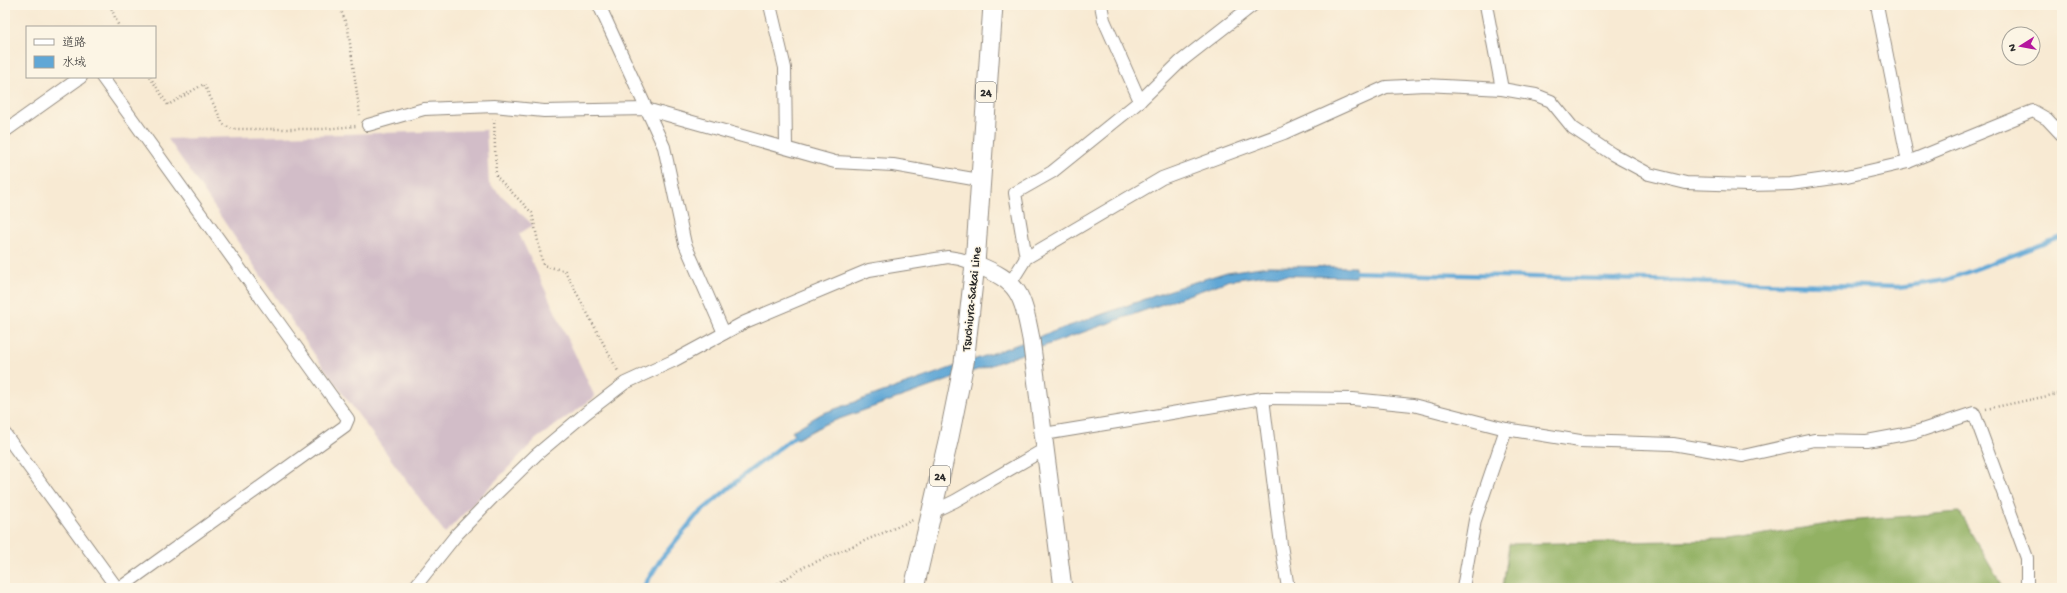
<svg xmlns="http://www.w3.org/2000/svg" width="2067" height="593" font-family="'Gochi Hand','Klee One',sans-serif">
<style>
.industrial{fill:#d2bdc8}
.forest{fill:#92b164;stroke:#5e6e48}
.water{fill:#60a7d6;stroke:#466980}
.lines{fill:none;stroke-linecap:round;stroke-linejoin:round}
.stream{stroke:#60a7d6;stroke-width:4.5}
.street-casing{stroke:#928a7f;stroke-width:14}
.secondary-casing{stroke:#928a7f;stroke-width:19}
.primary-casing{stroke:#928a7f;stroke-width:21}
.path{stroke:#928a7f;stroke-width:2.5;stroke-dasharray:1 3;stroke-linecap:butt}
.street{stroke:#fff;stroke-width:12}
.secondary{stroke:#fff;stroke-width:17}
.primary{stroke:#fff;stroke-width:19}
.labels{text-anchor:middle;stroke-width:3;stroke-linejoin:round;paint-order:stroke}
.shield{fill:#fcf5e5;stroke:#6a6863;stroke-width:1}
.shield-label{font-size:12px;font-weight:bold;fill:#2b2b2b}
.street-label{font-size:13px;fill:#2b2b2b;stroke:#fcf5e5}
</style>
<rect width="100%" height="100%" fill="#fcf5e5"/>
<filter id="ink" filterUnits="userSpaceOnUse"><feTurbulence type="fractalNoise" baseFrequency=".025" numOctaves="2"/><feDisplacementMap in="SourceGraphic" scale="8" xChannelSelector="R" yChannelSelector="G"/><feConvolveMatrix kernelMatrix="1 2 1 2 8 2 1 2 1" color-interpolation-filters="sRGB"/></filter>
<filter id="wash" filterUnits="userSpaceOnUse"><feTurbulence type="fractalNoise" baseFrequency=".012" numOctaves="4" result="noise"/><feDisplacementMap in="SourceGraphic" scale="16" xChannelSelector="R" yChannelSelector="G"/><feGaussianBlur stdDeviation="0.9" result="paint"/><feColorMatrix in="noise" values="0 0 0 0 0 0 0 0 0 0 0 0 0 0 0 0 0 1.4 0 .05"/><feComposite in="paint" operator="in"/></filter>
<g filter="url(#wash)">
<rect width="100%" height="100%" fill="#f8ead3"/>
<path class="industrial" d="M486 130 489 184 533 225 519 234 595 397 536 439 445 533 319 361 168 139Z"/>
<path class="forest" d="M1959 512 2003 588H1503L1509 544 1728 540 1847 521Z"/>
<path class="water" d="M1268 266 1355 267V277L1266 275 1230 280 825 424 797 439 792 431 821 414 1185 285 1227 272Z"/>
<g class="lines">
<g class="stream">
<path d="M1350 272 1899 287 1946 280 2062 237"/>
<path d="M643 588 661 559 696 516 744 475 799 433"/>
</g>
</g>
</g>
<g filter="url(#ink)">
<g class="lines">
<defs>
<g id="street">
<path d="M599 5 664 147 685 244 724 333"/>
<path d="M770 5 785 68 786 148"/>
<path d="M1101 5 1104 20 1140 101"/>
<path d="M1486 5 1502 89"/>
<path d="M1877 5 1908 162"/>
<path d="M102 77 348 419 345 426 120 588"/>
<path d="M368 125 424 109 494 106 544 111 646 109 835 162 893 165 979 180"/>
<path d="M5 131 81 77"/>
<path d="M1026 258 1015 193 1052 172 1140 101 1180 62 1253 5"/>
<path d="M1011 282 1026 258 1162 178 1284 133 1386 87 1425 85 1502 89 1536 95 1551 101 1573 128 1612 154 1649 174 1686 183 1747 185 1791 184 1847 176 1908 162 2033 111 2047 119 2062 135"/>
<path d="M1263 398 1281 545 1288 588"/>
<path d="M5 434 117 588"/>
<path d="M1044 434 1263 398 1353 399 1413 405 1506 429 1580 441 1673 444 1743 456 1814 440 1867 441 1916 432 1974 413 2027 558V588"/>
<path d="M932 512 955 501 1038 453 1046 452"/>
<path d="M414 588 457 534 492 498 536 455 586 413 625 383 673 361 745 322 869 270 948 257 960 259 975 264"/>
<path d="M1463 588 1475 520 1506 429"/>
</g>
<path id="secondary" d="M975 264C1020 282 1022 293 1031 339L1063 588"/>
<path id="primary" d="M914 588 949 437 964 363 975 264 993 5"/>
</defs>
<use href="#street" class="street-casing"/>
<use href="#secondary" class="secondary-casing"/>
<use href="#primary" class="primary-casing"/>
<g class="path">
<path d="M110 5 119 27"/>
<path d="M339 5 348 29 360 115"/>
<path d="M150 77 168 105 204 84 223 124 232 129H323L356 126"/>
<path d="M494 119 496 176 532 213 543 265 565 271 619 373"/>
<path d="M1986 409 2062 393"/>
<path d="M771 588 804 567 913 520"/>
</g>
<use href="#street" class="street"/>
<use href="#secondary" class="secondary"/>
<use href="#primary" class="primary"/>
</g>
</g>
<g class="labels">
<g class="shield">
<rect x="976" y="82" width="20" height="20" rx="3"/>
<rect x="930" y="466" width="20" height="20" rx="3"/>
</g>
<g class="shield-label">
<text x="986" y="96">24</text>
<text x="940" y="480">24</text>
</g>
<g class="street-label">
<text transform="translate(970 299) rotate(-84)" y="5">Tsuchiura-Sakai Line</text>
</g>
</g>
<rect width="2067" height="593" fill="none" stroke="#fcf5e5" stroke-width="20"/>
<rect x="26" y="26" width="130" height="52" fill="#fcf5e5" stroke="#a8a49b"/>
<rect x="34" y="39" width="20" height="6" fill="#ffffff" stroke="#a8a49b"/>
<text x="62" y="46" font-size="12" fill="#2b2b2b">道路</text>
<rect x="34" y="56" width="20" height="12" fill="#60a7d6" stroke="#a8a49b"/>
<text x="62" y="66" font-size="12" fill="#2b2b2b">水域</text>
<g transform="translate(2021 46) rotate(259)"><circle r="19" fill="#fcf5e5" stroke="#a8a49b"/>
<path d="M0-3L7 15L0 10L-7 15Z" fill="#b5179e"/>
<text y="-6" font-size="11" font-weight="bold" text-anchor="middle" fill="#2b2b2b">N</text>
</g>
</svg>
